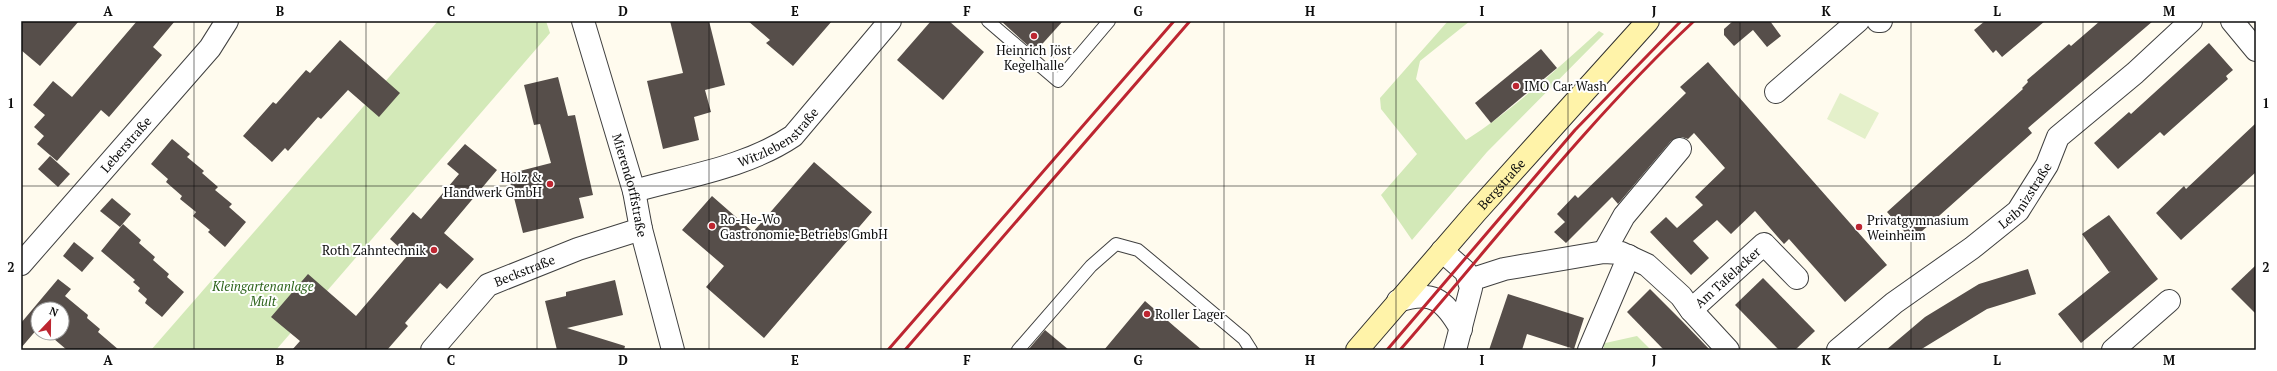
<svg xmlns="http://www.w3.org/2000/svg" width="2277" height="371" font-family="'PT Serif',serif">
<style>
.green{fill:#d3e9b8}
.pitch{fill:#e4f0ca}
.building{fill:#564e4a}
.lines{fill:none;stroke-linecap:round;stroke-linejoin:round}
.service-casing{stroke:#404040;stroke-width:14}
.minor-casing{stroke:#404040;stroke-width:24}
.secondary-casing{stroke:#2f2f2f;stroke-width:24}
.service{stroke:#fff;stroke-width:12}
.minor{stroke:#fff;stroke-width:22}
.secondary{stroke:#fff3a9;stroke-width:22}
.rail{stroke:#bd2631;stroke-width:3}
.grid{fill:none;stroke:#0d0d0d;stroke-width:1;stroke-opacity:0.55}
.poi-dot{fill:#bd2631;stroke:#fff;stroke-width:1.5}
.labels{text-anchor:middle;stroke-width:4;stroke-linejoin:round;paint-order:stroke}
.poi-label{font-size:13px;fill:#0d0d0d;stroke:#fff;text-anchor:start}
.street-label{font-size:13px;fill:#0d0d0d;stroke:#fff}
.park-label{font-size:13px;font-style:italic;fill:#2f651e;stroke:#fff}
.neatline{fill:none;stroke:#0d0d0d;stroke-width:1.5}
.grid-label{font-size:13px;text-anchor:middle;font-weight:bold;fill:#0d0d0d}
</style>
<rect width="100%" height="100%" fill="#fffbee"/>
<g class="green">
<path d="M438 21H546L550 33 276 350H151Z"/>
<path d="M1448 21H1470L1420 61 1416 79 1466 140C1514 109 1557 69 1599 31L1604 34 1487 152 1412 240 1381 195 1417 154 1381 109 1380 98Z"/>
<path d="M1637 336 1651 350H1606L1601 344Z"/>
</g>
<path class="pitch" d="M1840 93 1879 113 1865 139 1827 119Z"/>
<g class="building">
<path d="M21 21H79L40 66 21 50Z"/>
<path d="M137 21H175L153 47 162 55 109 117 101 110 57 161 37 144 44 136 34 127 45 115 33 105 53 81 72 97Z"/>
<path d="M670 21H709L725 85 705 90 711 112 694 117 699 140 663 149 647 81 683 73Z"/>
<path d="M748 21H832L793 66 766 43 770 40Z"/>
<path d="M931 21H949L984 52 943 100 897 60Z"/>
<path d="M1001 21H1063L1035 52Z"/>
<path d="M1733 21H1770L1781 36 1767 47 1753 30 1734 46 1724 35V29Z"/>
<path d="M1985 21H2045L2002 57 1996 50 1993 53 1974 30Z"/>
<path d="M2100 21H2153L2028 128 2032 133 1912 240 1887 212 2023 89 2022 88 2028 82 2027 80 2069 44 2071 46Z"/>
<path d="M340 40 400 93 379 117 348 90 321 119 318 117 288 151 285 148 272 162 243 136 273 102 276 104 306 70 310 73Z"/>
<path d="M2209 43 2233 70 2226 76 2228 79 2164 136 2160 132 2118 169 2094 143 2129 112 2131 114Z"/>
<path d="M1541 49 1557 68 1491 123 1475 103Z"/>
<path d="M1708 62 1887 265 1845 302 1789 239 1784 244 1755 211 1731 234 1717 220 1693 241 1709 258 1691 275 1650 232 1666 217 1677 228 1703 205 1695 197 1725 168 1694 133 1688 139 1682 137 1671 141 1618 204 1612 197 1566 243 1554 232 1565 222 1557 214 1575 195 1578 198 1686 93 1680 87Z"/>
<path d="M558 77 568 116 575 115 593 195 579 198 584 218 523 233 508 174 551 163 540 124 534 125 524 85Z"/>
<path d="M2256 123V172L2181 240 2156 213 2184 186 2186 189Z"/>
<path d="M172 139 190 154 187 157 204 171 202 173 218 187 215 190 232 204 229 207 246 222 225 247 208 232 210 230 193 216 196 212 180 199 182 196 166 182 168 179 151 164Z"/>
<path d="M465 144 497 170 444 233 474 259 447 289 440 283 405 323 408 326 387 350H292L300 341 271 317 308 274 356 316 408 255 390 239 413 212 421 219 459 174 447 164Z"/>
<path d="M50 156 70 174 58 187 38 169Z"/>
<path d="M814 162 872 212 764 338 706 287 724 266 682 230 712 196 753 232Z"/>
<path d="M112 198 131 214 120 227 100 211Z"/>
<path d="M2109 215 2158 279 2081 343 2058 314 2111 271 2109 272 2082 234Z"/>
<path d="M123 224 141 240 139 243 155 257 153 260 169 274 167 277 184 292 162 317 145 303 147 299 138 291 140 288 133 282 135 280 101 251Z"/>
<path d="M74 242 94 258 82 272 63 256Z"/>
<path d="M2256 265V314L2231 289Z"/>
<path d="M2028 269 2036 294 1987 309 1920 350H1886L1925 317 1979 284Z"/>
<path d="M1763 278 1815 331 1795 350H1779L1735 305Z"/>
<path d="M58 279 71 289 65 296 88 315 87 318 100 329 98 332 119 350H67L47 333H62V309H38V328L21 348V323Z"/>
<path d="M615 280 623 315 567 328 625 346 624 350H557L545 301 566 296V292Z"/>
<path d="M1650 289 1682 321 1710 350H1664L1627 312Z"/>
<path d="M1508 294 1584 318 1574 349 1527 334 1522 350H1489Z"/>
<path d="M1145 301 1175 327 1202 350H1104Z"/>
<path d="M1045 330 1069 350H1028Z"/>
</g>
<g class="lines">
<defs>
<g id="service">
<path d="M988 21 1058 81 1109 21"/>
<path d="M1018 350 1091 266 1116 244 1138 250 1244 339 1251 350"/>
</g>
<g id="minor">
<path id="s1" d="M583 21 634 191 641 229 673 350"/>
<path d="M1878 21H1881"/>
<path d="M2232 21 2256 50"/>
<path d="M1776 92 1858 21"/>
<path id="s2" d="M634 191C687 176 747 167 793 136L890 21"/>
<path d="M1442 251 1466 272 1471 288 1455 350"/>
<path d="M1604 252 1624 216 1680 149"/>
<path id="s3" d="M21 264 210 48 227 21"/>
<path d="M1470 280 1504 269 1604 252 1621 253 1647 265 1681 296 1691 310 1728 350"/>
<path d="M1398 301C1432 290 1444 299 1461 329"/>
<path id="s4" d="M1691 310 1764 244 1797 278"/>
<path id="s5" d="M432 350 488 285 578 249 641 229"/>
<path d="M1589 350 1629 256"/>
<path id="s6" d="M1838 350 1894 303 1972 248 2018 211 2047 165 2058 137 2135 73 2191 21"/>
<path d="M2113 350 2169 301"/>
</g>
<g id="secondary">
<path id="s7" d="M1357 350 1476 212 1648 21"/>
</g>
</defs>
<use href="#service" class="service-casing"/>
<use href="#minor" class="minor-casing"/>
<use href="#secondary" class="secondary-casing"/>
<use href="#service" class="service"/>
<use href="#minor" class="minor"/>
<use href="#secondary" class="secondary"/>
<g class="rail">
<path d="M888 350 1174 21"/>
<path d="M905 350 1190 21"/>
<path d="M1387 350 1575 130 1681 21"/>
<path d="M1400 350C1497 239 1586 122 1694 21"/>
</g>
</g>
<path class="grid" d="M194 21V350M366 21V350M537 21V350M709 21V350M881 21V350M1053 21V350M1224 21V350M1396 21V350M1568 21V350M1740 21V350M1911 21V350M2083 21V350M21 186H2256"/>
<g class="poi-dot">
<circle cx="1034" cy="36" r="4"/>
<circle cx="1516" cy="86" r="4"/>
<circle cx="550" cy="184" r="4"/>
<circle cx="712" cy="226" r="4"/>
<circle cx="1859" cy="227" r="4"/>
<circle cx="434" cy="250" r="4"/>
<circle cx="1147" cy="314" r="4"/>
</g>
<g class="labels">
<g class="poi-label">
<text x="1034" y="55" text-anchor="middle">Heinrich Jöst<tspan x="1034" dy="15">Kegelhalle</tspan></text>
<text x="1524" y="91">IMO Car Wash</text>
<text x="542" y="182" text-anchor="end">Holz &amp;<tspan x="542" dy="15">Handwerk GmbH</tspan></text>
<text x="720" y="224">Ro-He-Wo<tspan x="720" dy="15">Gastronomie-Betriebs GmbH</tspan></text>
<text x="1867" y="225">Privatgymnasium<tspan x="1867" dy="15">Weinheim</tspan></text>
<text x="426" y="255" text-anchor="end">Roth Zahntechnik</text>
<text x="1155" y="319">Roller Lager</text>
</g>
<g class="street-label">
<text dy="5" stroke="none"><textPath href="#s2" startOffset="156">Witzlebenstraße</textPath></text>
<text dy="5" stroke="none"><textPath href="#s3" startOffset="159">Leberstraße</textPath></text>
<text dy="5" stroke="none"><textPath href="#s7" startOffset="220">Bergstraße</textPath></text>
<text dy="5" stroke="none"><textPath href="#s1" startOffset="171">Mierendorffstraße</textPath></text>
<text dy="5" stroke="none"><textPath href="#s6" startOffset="244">Leibnizstraße</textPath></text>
<text dy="5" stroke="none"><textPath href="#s5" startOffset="125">Beckstraße</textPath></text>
<text dy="5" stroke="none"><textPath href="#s4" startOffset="49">Am Tafelacker</textPath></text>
</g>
<g class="park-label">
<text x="263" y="291">Kleingartenanlage<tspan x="263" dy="15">Mult</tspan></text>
</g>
</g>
<rect width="2277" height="371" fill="none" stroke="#ffffff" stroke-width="44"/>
<g transform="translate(50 321) rotate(22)"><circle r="19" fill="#ffffff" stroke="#9e9e9e"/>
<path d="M0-3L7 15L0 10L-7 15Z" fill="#bd2631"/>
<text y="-6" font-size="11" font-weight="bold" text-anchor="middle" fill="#0d0d0d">N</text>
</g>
<rect x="22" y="22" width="2233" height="327" class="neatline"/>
<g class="grid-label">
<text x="108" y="16">A</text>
<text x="280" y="16">B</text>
<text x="451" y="16">C</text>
<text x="623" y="16">D</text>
<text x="795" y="16">E</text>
<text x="967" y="16">F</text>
<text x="1138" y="16">G</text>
<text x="1310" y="16">H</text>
<text x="1482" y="16">I</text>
<text x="1654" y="16">J</text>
<text x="1826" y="16">K</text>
<text x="1997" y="16">L</text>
<text x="2169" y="16">M</text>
<text x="11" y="108">1</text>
<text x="2266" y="108">1</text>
<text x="11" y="272">2</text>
<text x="2266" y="272">2</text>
<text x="108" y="365">A</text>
<text x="280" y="365">B</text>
<text x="451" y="365">C</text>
<text x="623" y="365">D</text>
<text x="795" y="365">E</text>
<text x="967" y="365">F</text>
<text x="1138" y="365">G</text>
<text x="1310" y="365">H</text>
<text x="1482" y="365">I</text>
<text x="1654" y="365">J</text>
<text x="1826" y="365">K</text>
<text x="1997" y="365">L</text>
<text x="2169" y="365">M</text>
</g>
</svg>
